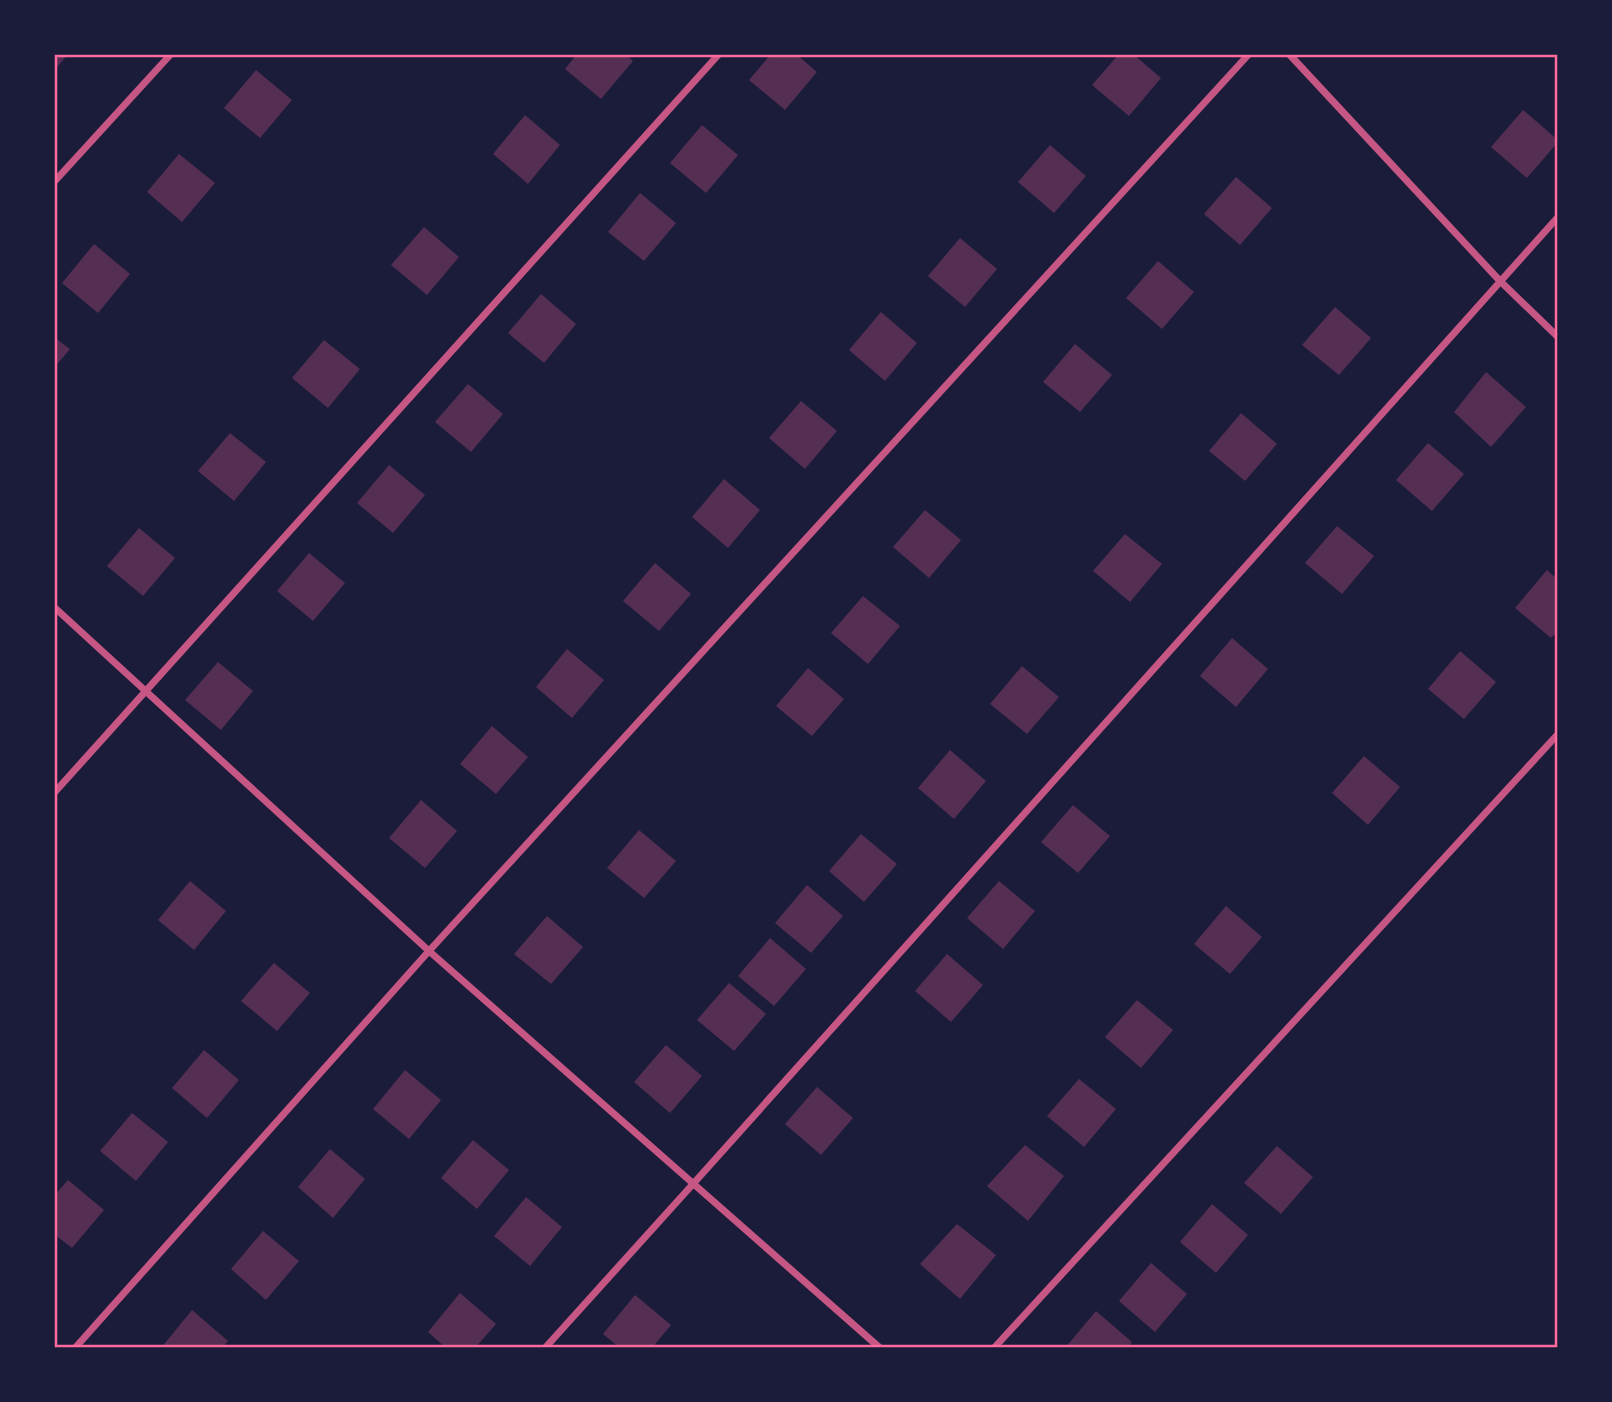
<svg xmlns="http://www.w3.org/2000/svg" width="1612" height="1402" font-family="'PT Sans Narrow',sans-serif">
<style>
.building{fill:#542f53}
.lines{fill:none;stroke-linecap:round;stroke-linejoin:round}
.minor{stroke:#c65784;stroke-width:7}
.neatline{fill:none;stroke:#ff6b9d;stroke-width:2.5}
</style>
<rect width="100%" height="100%" fill="#1b1b3a"/>
<g class="building">
<path d="M54 54H68L54 71Z"/>
<path d="M577 54H625L633 61 601 99 565 69Z"/>
<path d="M771 54H796L817 72 785 110 749 80Z"/>
<path d="M1119 54H1133L1161 78 1129 116 1092 85Z"/>
<path d="M256 70 292 100 260 138 224 108Z"/>
<path d="M1523 110 1558 140V142L1527 178 1491 147Z"/>
<path d="M525 115 560 145 528 184 493 154Z"/>
<path d="M702 125 738 155 706 193 670 163Z"/>
<path d="M1050 145 1086 176 1054 213 1018 182Z"/>
<path d="M179 154 215 183 182 222 147 192Z"/>
<path d="M1236 177 1272 208 1240 245 1204 214Z"/>
<path d="M640 193 676 223 644 261 608 232Z"/>
<path d="M424 227 459 257 427 295 391 265Z"/>
<path d="M960 238 997 269 965 307 928 276Z"/>
<path d="M94 244 130 274 98 313 62 283Z"/>
<path d="M1158 261 1194 292 1162 329 1126 298Z"/>
<path d="M541 294 576 324 544 363 508 333Z"/>
<path d="M1335 307 1371 338 1339 375 1302 345Z"/>
<path d="M881 312 917 343 885 381 849 350Z"/>
<path d="M54 337 70 349 54 368Z"/>
<path d="M324 340 360 369 328 408 292 378Z"/>
<path d="M1075 344 1112 375 1080 412 1043 382Z"/>
<path d="M1486 372 1526 407 1491 447 1454 412Z"/>
<path d="M468 384 503 414 471 452 435 422Z"/>
<path d="M801 401 837 431 805 469 769 438Z"/>
<path d="M1241 413 1277 444 1245 481 1209 451Z"/>
<path d="M230 433 266 462 234 501 198 471Z"/>
<path d="M1428 443 1464 474 1432 511 1396 480Z"/>
<path d="M389 465 425 495 393 533 357 503Z"/>
<path d="M724 479 760 510 728 548 692 517Z"/>
<path d="M925 510 961 540 929 578 893 547Z"/>
<path d="M1337 526 1374 556 1342 594 1305 563Z"/>
<path d="M139 528 175 558 143 596 107 566Z"/>
<path d="M1125 534 1162 564 1130 602 1093 571Z"/>
<path d="M309 553 345 583 313 621 277 591Z"/>
<path d="M655 563 691 594 659 631 623 601Z"/>
<path d="M1547 570 1558 580V631L1551 638 1515 608Z"/>
<path d="M863 596 900 626 868 664 831 633Z"/>
<path d="M1232 638 1268 669 1236 707 1200 676Z"/>
<path d="M567 649 604 680 572 718 536 687Z"/>
<path d="M1460 651 1496 682 1464 719 1428 689Z"/>
<path d="M218 662 253 691 221 730 185 700Z"/>
<path d="M1022 666 1059 697 1027 734 990 704Z"/>
<path d="M808 668 844 699 812 736 776 706Z"/>
<path d="M492 726 528 757 496 794 460 764Z"/>
<path d="M950 750 986 781 954 819 918 788Z"/>
<path d="M1364 756 1400 787 1368 825 1332 793Z"/>
<path d="M421 800 457 831 425 868 389 838Z"/>
<path d="M1073 805 1110 836 1078 873 1041 842Z"/>
<path d="M639 830 676 861 644 898 607 868Z"/>
<path d="M861 834 897 864 864 902 829 871Z"/>
<path d="M190 881 226 911 194 950 158 920Z"/>
<path d="M999 881 1035 911 1003 949 967 918Z"/>
<path d="M807 885 843 916 811 953 775 923Z"/>
<path d="M1226 906 1262 937 1230 974 1194 944Z"/>
<path d="M547 916 583 947 551 984 514 954Z"/>
<path d="M770 938 806 969 774 1006 738 976Z"/>
<path d="M947 954 983 985 951 1022 915 991Z"/>
<path d="M274 963 310 993 277 1031 241 1001Z"/>
<path d="M729 983 766 1014 734 1051 697 1020Z"/>
<path d="M1137 1000 1173 1030 1141 1068 1105 1037Z"/>
<path d="M666 1045 702 1076 670 1113 634 1082Z"/>
<path d="M204 1050 239 1080 207 1118 172 1088Z"/>
<path d="M405 1070 441 1100 409 1139 373 1109Z"/>
<path d="M1079 1079 1116 1109 1084 1147 1047 1116Z"/>
<path d="M817 1087 853 1118 821 1155 785 1124Z"/>
<path d="M132 1113 168 1142 136 1181 100 1151Z"/>
<path d="M473 1140 509 1170 477 1209 441 1178Z"/>
<path d="M1025 1145 1064 1176 1028 1221 987 1186Z"/>
<path d="M1277 1146 1313 1177 1281 1214 1244 1183Z"/>
<path d="M330 1149 365 1179 333 1218 298 1187Z"/>
<path d="M68 1180 104 1210 72 1248 54 1234V1196Z"/>
<path d="M526 1197 562 1227 530 1266 494 1236Z"/>
<path d="M1212 1204 1248 1235 1216 1273 1180 1242Z"/>
<path d="M957 1224 996 1255 960 1299 920 1264Z"/>
<path d="M263 1231 299 1261 266 1300 231 1269Z"/>
<path d="M1151 1263 1187 1294 1155 1332 1119 1301Z"/>
<path d="M460 1293 496 1324 475 1348H446L428 1332Z"/>
<path d="M635 1295 671 1325 652 1348H620L603 1334Z"/>
<path d="M192 1310 228 1341 222 1348H161Z"/>
<path d="M1096 1311 1132 1342 1128 1348H1065Z"/>
</g>
<g class="lines">
<g class="minor">
<path d="M1289 54 1500 281 1558 337"/>
<path d="M54 182 171 54"/>
<path d="M54 607 429 951 880 1348"/>
<path d="M54 793 719 54"/>
<path d="M75 1348 429 951 1249 54"/>
<path d="M545 1348 693 1184 1558 217"/>
<path d="M994 1348 1558 734"/>
</g>
</g>
<rect width="1612" height="1402" fill="none" stroke="#1b1b3a" stroke-width="112"/>
<rect x="56" y="56" width="1500" height="1290" class="neatline"/>
</svg>
